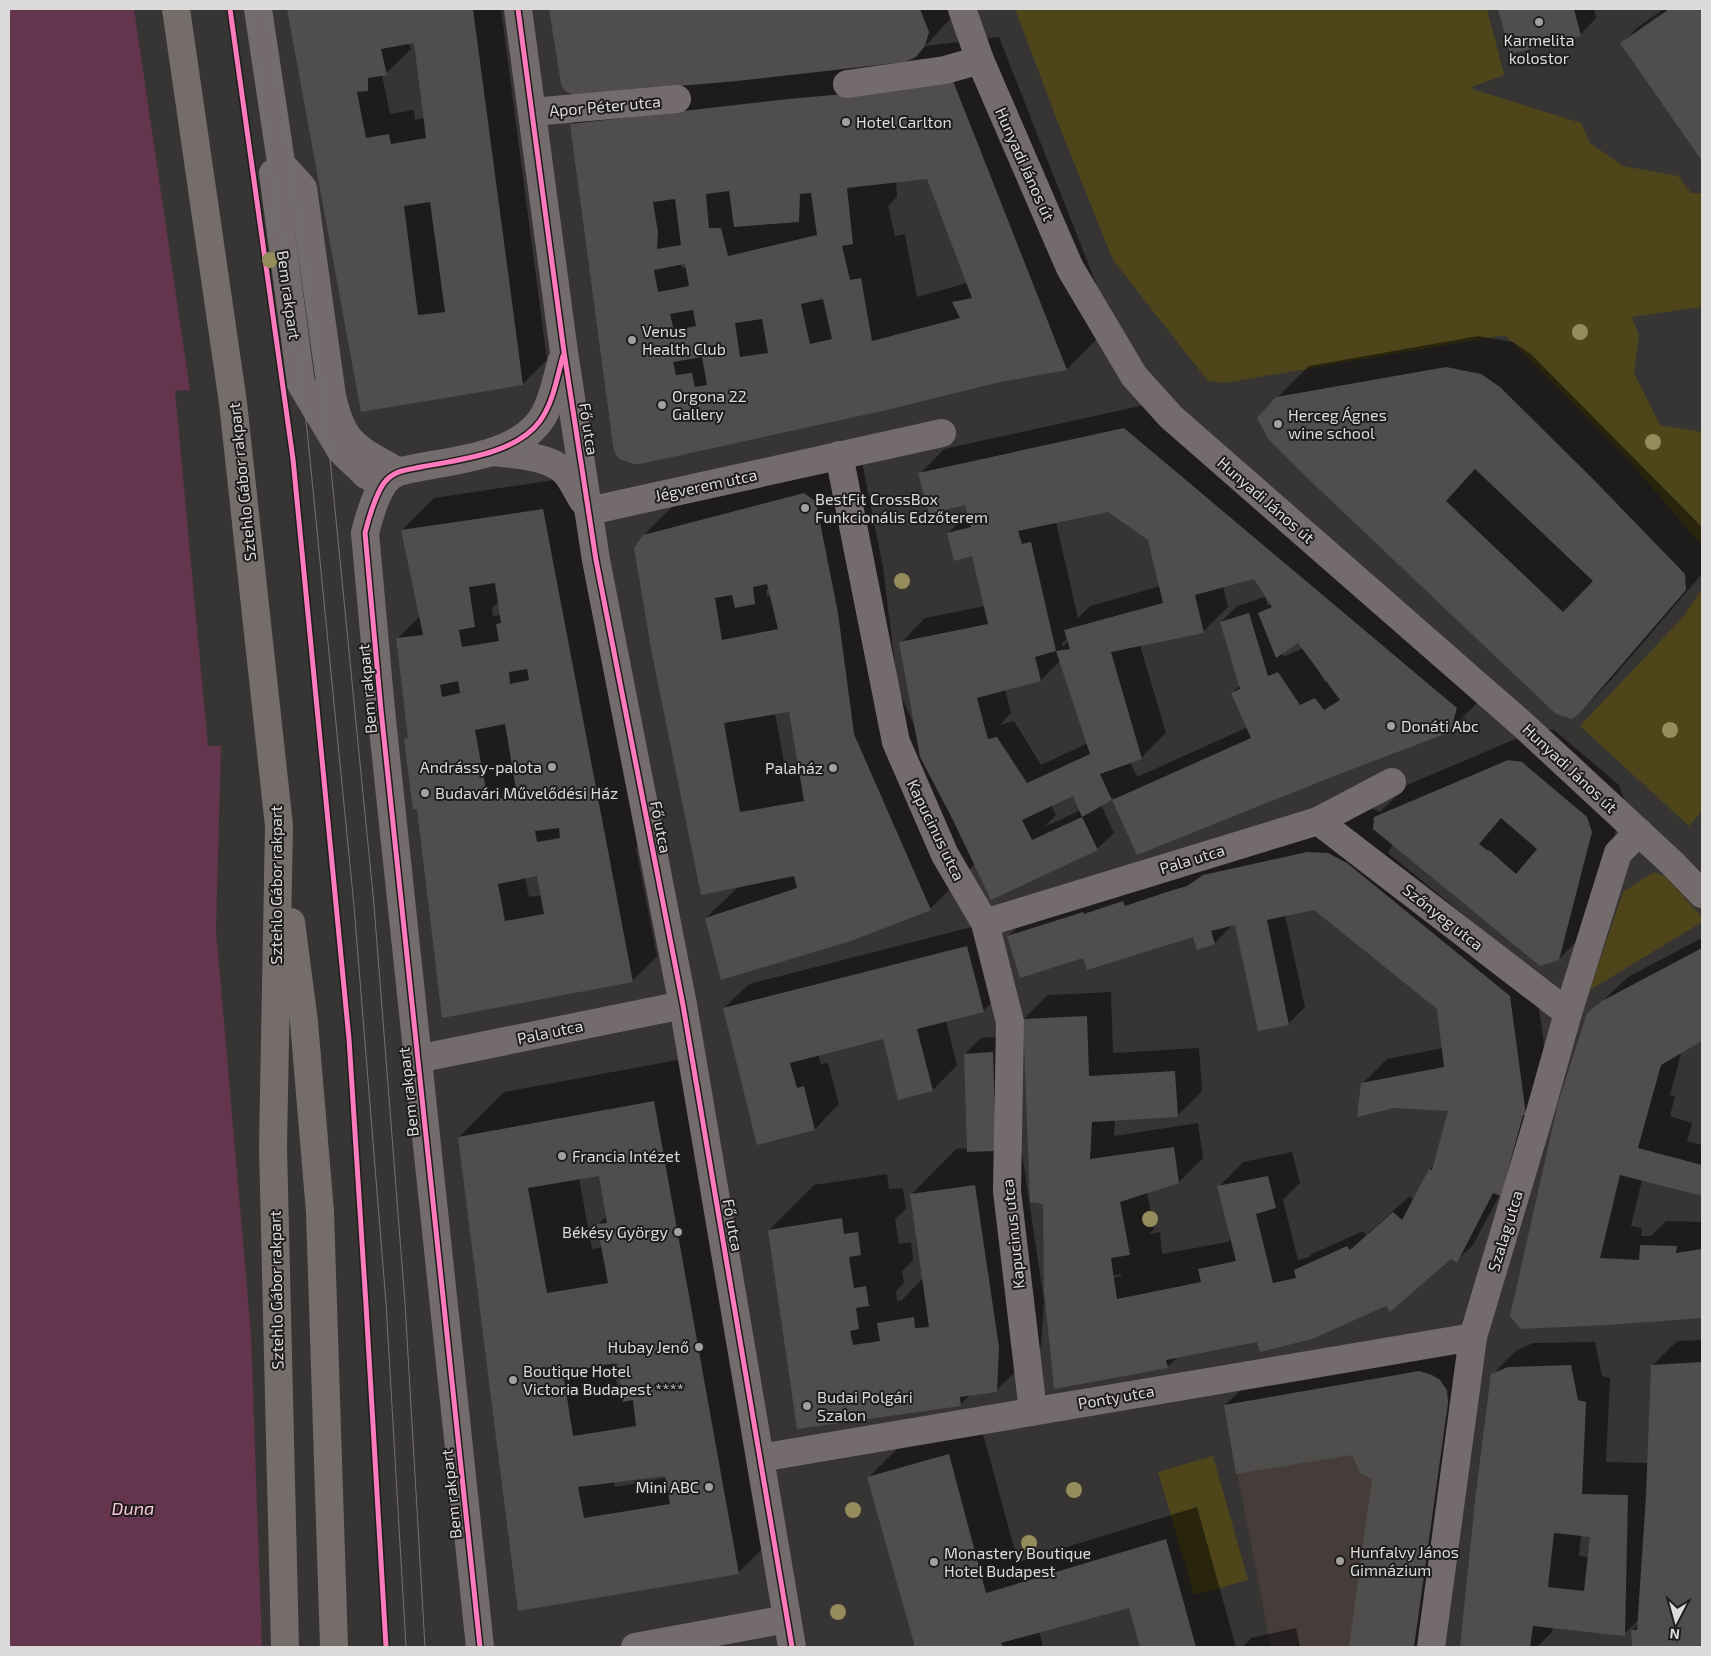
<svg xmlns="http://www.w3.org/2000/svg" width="1711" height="1656" font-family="'Exo 2',sans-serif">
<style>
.built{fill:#463d3a}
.green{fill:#4e461a}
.water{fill:#64354c}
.shadow{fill:#0007;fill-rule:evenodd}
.building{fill:#4f4e4d;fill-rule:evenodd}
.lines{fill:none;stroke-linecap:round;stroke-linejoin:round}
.minor{stroke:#746c6c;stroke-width:28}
.major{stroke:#756c6c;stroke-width:28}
.tram{stroke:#767070;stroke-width:1}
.cycleway-casing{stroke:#1e1d1c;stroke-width:8}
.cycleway{stroke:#fd7abc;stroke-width:5}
.tree{fill:#968c5b}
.poi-dot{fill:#a3a1a0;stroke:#1e1d1c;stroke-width:2}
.labels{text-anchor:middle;stroke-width:4;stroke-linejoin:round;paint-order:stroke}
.poi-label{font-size:16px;fill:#dddbda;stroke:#1e1d1c;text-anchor:start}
.street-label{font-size:16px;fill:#dddbda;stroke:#1e1d1c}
.water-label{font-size:18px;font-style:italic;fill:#f9c4da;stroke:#1e1d1c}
</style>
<rect width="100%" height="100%" fill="#373534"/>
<path class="built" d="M1419 1371 1432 1375 1440 1380 1447 1390 1448 1403 1414 1647H1271L1224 1405Z"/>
<g class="green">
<path d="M1015 9H1487L1504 75 1469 88 1581 123 1590 143 1623 166 1678 176 1691 193H1702V307L1632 317 1639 335 1634 373 1660 425 1702 432V546L1627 458 1505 335 1224 383 1208 381 1113 260 1057 120Z"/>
<path d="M1702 589V811L1689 826 1580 726 1684 616Z"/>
<path d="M1654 872 1665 876 1702 917V922L1590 990 1623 892Z"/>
<path d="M1213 1456 1248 1580 1194 1595 1158 1472Z"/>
</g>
<path class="water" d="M9 9H134L190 390 175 391 208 746H221L216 930 251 1334 262 1647H9Z"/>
<g class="shadow">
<path d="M288 9H501L547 360 523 384 362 410ZM415 42 425 118 415 120 414 110 390 114 382 75 386 73 411 49 409 43Z"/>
<path d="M551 9H957L956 13 925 46 999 37 1112 324 1067 369 1000 381 640 463 571 124 604 91 562 84ZM928 178 967 283 917 297 905 234 895 236 888 206 897 197 896 181ZM686 262 687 267 682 268 681 263Z"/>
<path d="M1499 9H1594L1596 18 1580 35 1511 53Z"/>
<path d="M1664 9H1702V159L1622 43 1638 27Z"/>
<path d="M1478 336 1513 342 1532 355 1702 527V574L1611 680 1579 713 1277 398 1309 366Z"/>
<path d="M1149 404 1323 538 1488 675 1481 699 1449 731 1329 777 1138 854 1113 798 1101 805 1114 833 1097 849 975 864 930 909 706 918 739 886 644 535 689 490 861 457 883 567 898 689 915 727 901 643 925 618 985 606 973 555 948 533 969 513 966 504 920 474 944 449ZM1109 510 1149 540 1161 586 1090 606 1078 618 1056 522ZM1258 576 1271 603 1268 606 1265 597 1237 606 1221 622 1240 685 1232 693 1248 727 1137 777 1130 762 1141 758 1166 733 1140 645 1203 632 1228 607 1223 586ZM769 588 771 595 767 596 766 591ZM1071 635 1073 636 1062 647V643ZM1298 641 1303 648 1283 657 1282 652ZM1060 661 1088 743 1041 765 1014 721 1000 725 1011 713 1005 690 1041 680ZM1322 673 1327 681 1325 682 1320 674ZM790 711 799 765 785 768 775 713ZM1073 794 1081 810 1044 827 1056 815 1051 805Z"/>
<path d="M574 477 644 841 636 848 657 956 632 981 443 1016 418 808 406 740 409 736 397 639 420 616 402 530 434 498ZM499 602 501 615 493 616 492 608ZM538 875 542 895 529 897 525 877Z"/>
<path d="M1541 728 1554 730 1619 785 1624 799 1591 927 1559 959 1540 965 1393 844 1388 853 1534 972 1550 1089 1538 1101 1517 1178 1501 1194H1500L1473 1245 1456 1261 1451 1257 1391 1310 1387 1305 1311 1338 1261 1351 1258 1339 1178 1357 1167 1367 1055 1387 1045 1291 1044 1203 1031 1201 1024 1019 1048 995 1111 992 1113 1053 1199 1048 1202 1091 1177 1116 1115 1119 1114 1136 1198 1123 1203 1158 1179 1182 1147 1192 1154 1229 1149 1234 1160 1232 1162 1254 1228 1242 1232 1237 1219 1187 1243 1162 1292 1152 1300 1183 1283 1200 1298 1260 1309 1257 1312 1254 1363 1231 1366 1235 1410 1196 1414 1200 1430 1169 1435 1164 1449 1112 1451 1110 1394 1107 1359 1115 1362 1084 1387 1059 1443 1048 1438 1009 1315 909 1285 915 1305 1007 1289 1023 1259 1030 1236 924H1233L1215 943 1198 948 1194 936 1186 938V936L1088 969 1084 956 1021 976 1008 936 1033 912 1108 888V890L1148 878 1149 882 1196 867 1204 860 1221 854 1235 844 1239 855 1273 848 1301 819 1353 807 1374 809 1380 812 1407 785ZM1121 1274V1276L1093 1282V1280Z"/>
<path d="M991 922 1008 987 983 1011 946 1021 957 1065 933 1090 884 1038 818 1054 821 1064 828 1063 839 1104 815 1129 758 1143 724 1008 749 984Z"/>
<path d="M1702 938V1040L1682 1050 1670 1095 1675 1096 1670 1116 1692 1123 1687 1141 1702 1145V1195L1642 1180 1631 1226 1642 1228 1641 1236H1651L1666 1221 1701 1222 1702 1316 1608 1324 1522 1328 1589 1014 1628 977Z"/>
<path d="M1008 1036 1020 1140 1044 1301 1041 1346 996 1391 971 1394 961 1404 798 1428 769 1230 814 1185 887 1174 889 1189 903 1188 906 1209 895 1219 899 1244 911 1242 913 1260 902 1271 904 1283 896 1291 897 1301 902 1300 923 1278 911 1195 956 1149 968 1148 965 1054 981 1038Z"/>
<path d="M699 1056 770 1541 738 1573 504 1495 459 1137 504 1092ZM600 1174 607 1216 598 1224 603 1247 592 1249 579 1178ZM618 1362 623 1391H618L613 1363ZM666 1475 667 1478 615 1487 614 1481Z"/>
<path d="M1702 1340V1647H1633V1630L1638 1624 1639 1620 1624 1634 1553 1627 1552 1632 1537 1647H1461L1492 1375 1517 1350 1533 1343 1595 1342 1602 1376 1610 1378 1606 1462 1649 1463 1652 1366 1677 1341ZM1581 1535 1591 1536 1589 1557 1579 1556Z"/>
<path d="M1444 1348 1464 1356 1434 1647H1350L1374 1479 1352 1453 1225 1405 1250 1381Z"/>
<path d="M980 1423 1018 1562 1197 1507 1236 1647H1141L1130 1606 1039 1631 1043 1647H916L869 1477 901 1445Z"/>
<path d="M1296 1628 1300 1647H1243L1251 1638Z"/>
</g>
<g class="building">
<path d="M287 9H473L523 385 361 412ZM414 43 426 138 391 144 389 134 366 138 357 92 368 91V78L387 75 381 49ZM430 202 445 312 418 315 404 206Z"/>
<path d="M549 9H920L929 32 925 46 916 57 905 62 737 81 574 95 565 91 561 84Z"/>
<path d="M1498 9H1574L1581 36 1510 54Z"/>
<path d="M1669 9H1702V161L1620 43Z"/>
<path d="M953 81 1067 370 1000 382 887 410 640 464H633L619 459 615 453 613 445 570 124 788 99 900 89ZM927 179 972 298 952 302 960 318 872 341 861 278 850 280 842 246 853 244 847 188ZM729 191 734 227 799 222 800 194 811 193 817 235 728 256 721 228H709L706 194ZM675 199 681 245 657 249 658 232 653 202ZM685 264 689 286 658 292 654 270ZM823 299 832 339 810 344 801 304ZM693 310 696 326 674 330 670 314ZM762 319 768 353 740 357 735 323ZM702 357 707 385 695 387 692 373 676 375 673 362Z"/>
<path d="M1446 367 1481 374 1500 387 1592 478 1685 574 1686 590 1579 714 1572 719 1556 714 1298 469 1269 440 1257 418 1276 397ZM1475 469 1593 581 1563 612 1446 501Z"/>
<path d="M1124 428 1457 708 1450 732 1329 778 1137 855 1112 800 1251 738 1231 693 1240 689 1220 622 1249 613 1268 676 1278 672 1300 705 1315 698 1324 710 1340 700 1298 643 1276 658 1258 613 1272 607 1254 579 1195 595 1204 633 1111 652 1142 759 1100 774 1112 800 1082 817 1073 796 1022 820 1032 840 1082 817 1098 850 991 900 952 818 920 757 899 642 988 624 972 556 954 561 947 533 971 527 965 505 929 514 918 473ZM1108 512 1148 540 1163 603 1064 630 1070 649 1056 651 1090 754 1027 783 997 737 988 739 977 698 1041 681 1035 657 1056 651 1031 542 1022 544 1018 531Z"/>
<path d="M804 493 816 502 838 613 854 734 931 910 851 941 721 980 705 918 797 888 794 876 701 895 652 654 634 548 643 535ZM767 584 778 629 722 640 715 598 732 595 735 608 755 604 753 587ZM789 712 804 801 740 812 724 723Z"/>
<path d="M543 509 633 982 442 1018 417 809 413 810 404 739 408 738 396 638 423 635 401 530ZM495 583 501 623 496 624 499 641 462 647 459 630 475 627 469 587ZM527 669 529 680 510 684 509 672ZM458 681 460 693 442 697 440 685ZM505 724 517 795 488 801 475 730ZM559 828 560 838 537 842 535 831ZM537 876 544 914 505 921 498 884Z"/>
<path d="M1508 760 1522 762 1587 817 1592 832 1559 960 1540 966 1373 829 1374 817ZM1501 818 1537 849 1516 874 1489 850 1488 851 1479 844Z"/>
<path d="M1307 852 1328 853 1347 863 1510 996 1526 1115H1523L1501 1196 1493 1193 1457 1263 1451 1259 1390 1312 1386 1306 1312 1339 1260 1352 1257 1342 1166 1360 1168 1368 1054 1389 1044 1291 1043 1204 1030 1202 1023 1019 1087 1016 1089 1076 1175 1071 1178 1117 1092 1122 1090 1159 1174 1147 1179 1183 1120 1202 1130 1255 1111 1258 1117 1299 1201 1282 1198 1269 1236 1261 1217 1186 1268 1176 1276 1208 1256 1214 1273 1283 1296 1278 1294 1270 1347 1246 1350 1250 1393 1212 1402 1220 1429 1169 1432 1170 1448 1111 1394 1108 1357 1117 1361 1083 1444 1067 1437 1009 1314 910 1267 920 1289 1025 1258 1031 1235 925 1211 931 1215 944 1197 950 1193 937 1087 970 1083 958 1020 978 1007 936 1083 912 1084 914 1123 901 1125 906 1170 891 1187 886 1203 875Z"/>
<path d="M967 946 984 1012 917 1029 933 1091 898 1100 883 1039 790 1063 797 1088 804 1086 815 1130 757 1145 723 1008Z"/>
<path d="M1702 948V1041L1661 1065 1638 1148 1702 1165V1196L1620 1175 1600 1258 1639 1260 1640 1245 1677 1246 1676 1253 1702 1249V1318L1608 1325 1521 1329 1510 1316 1558 1103 1587 1013 1602 1001Z"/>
<path d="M993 1052 996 1151 967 1152 964 1054Z"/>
<path d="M654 1101 739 1574 518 1611 458 1137ZM599 1176 607 1223 597 1224 608 1283 547 1293 528 1188ZM617 1363 623 1402 633 1400 636 1426 573 1436 563 1372ZM665 1476 670 1504 584 1518 578 1487Z"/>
<path d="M975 1185 999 1347 997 1392 960 1397 961 1406 797 1429 768 1230 842 1218 844 1234 858 1232 861 1255 849 1257 850 1264 854 1288 866 1286 869 1306 856 1308 859 1329 850 1331 853 1345 880 1341 877 1323 914 1317 915 1328 929 1327 910 1194Z"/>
<path d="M1702 1362V1647H1632L1631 1630H1637L1646 1496 1651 1365Z"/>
<path d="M1571 1365 1578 1400 1586 1402 1582 1494 1628 1495 1625 1636 1533 1626 1530 1647H1460L1476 1492 1491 1374 1508 1367ZM1554 1533 1590 1537 1584 1591 1548 1587Z"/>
<path d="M1419 1371 1432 1375 1440 1380 1447 1390 1448 1403 1414 1647H1349L1372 1479 1360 1473 1352 1455 1236 1474 1224 1405Z"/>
<path d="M949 1454 986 1593 1166 1539 1196 1647H1140L1129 1608 1001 1643 1003 1647H915L867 1477Z"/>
</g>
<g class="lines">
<g class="minor">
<path d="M258 9 282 169"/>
<path d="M518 9 564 352 596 560 683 1005 792 1647"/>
<path d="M962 9 980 60 1070 268 1134 376 1171 417 1522 724 1672 863 1702 894"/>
<path d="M847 84 945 70 980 60"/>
<path d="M533 112 677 99"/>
<path d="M492 452C513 454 548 456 564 471 572 479 577 492 583 501"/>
<path d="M839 455 896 742 945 855 985 923 1010 1022 1007 1191 1033 1411"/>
<path d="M383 483 366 475 341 451 301 384 273 173 282 169 287 170 303 188 332 396C343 445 356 447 397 471"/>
<path d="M589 511 942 433"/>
<path d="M1318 821 1568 1013"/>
<path d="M985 923 1318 821 1392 782"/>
<path d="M417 1059 683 1005"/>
<path d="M760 1458 1473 1337"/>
<path d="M480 1647 381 710 365 533C368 520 376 494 384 483 394 470 407 470 421 467 458 460 516 454 540 421 552 404 556 380 562 360"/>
<path d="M635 1647 787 1619"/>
<path d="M1431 1647 1473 1337 1539 1116 1568 1013 1618 853 1639 832"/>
</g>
<g class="major">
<path d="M176 9 233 403 279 826 273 1147 285 1647"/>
<path d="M291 922 304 1022 320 1212 334 1647"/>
</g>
<g class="tram">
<path d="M249 9 307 429 354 906 386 1303 406 1647"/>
<path d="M269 9 327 428 374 905 405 1303 425 1647"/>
</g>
<defs>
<g id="cycleway">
<path d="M230 9 293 459 349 1039 366 1305 386 1647"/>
<path d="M518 9 564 352 596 560 683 1005 792 1647"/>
<path d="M480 1647 381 710 365 533C368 520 376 494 384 483 394 470 407 470 421 467 458 460 516 454 540 421 553 403 557 378 563 356"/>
</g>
</defs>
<use href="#cycleway" class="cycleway-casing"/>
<use href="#cycleway" class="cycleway"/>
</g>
<g class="tree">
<circle cx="270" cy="260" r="8"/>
<circle cx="1580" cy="332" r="8"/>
<circle cx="1653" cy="442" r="8"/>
<circle cx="902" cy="581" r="8"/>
<circle cx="1670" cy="730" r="8"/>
<circle cx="1150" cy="1219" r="8"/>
<circle cx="1074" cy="1490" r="8"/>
<circle cx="853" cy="1510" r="8"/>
<circle cx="1029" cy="1543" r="8"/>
<circle cx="838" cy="1612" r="8"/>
</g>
<g class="poi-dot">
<circle cx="1539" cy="22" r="5"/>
<circle cx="846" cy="122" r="5"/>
<circle cx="632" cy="340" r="5"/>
<circle cx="662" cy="405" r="5"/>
<circle cx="1278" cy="424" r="5"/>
<circle cx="805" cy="508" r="5"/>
<circle cx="1391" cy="726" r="5"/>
<circle cx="552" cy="767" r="5"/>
<circle cx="833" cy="768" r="5"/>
<circle cx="425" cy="793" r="5"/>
<circle cx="562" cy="1156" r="5"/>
<circle cx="678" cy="1232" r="5"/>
<circle cx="699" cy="1347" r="5"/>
<circle cx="513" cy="1380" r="5"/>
<circle cx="807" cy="1406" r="5"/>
<circle cx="709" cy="1487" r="5"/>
<circle cx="1340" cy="1561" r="5"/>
<circle cx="934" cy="1562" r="5"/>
</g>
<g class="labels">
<g class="poi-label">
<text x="1539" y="46" text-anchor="middle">Karmelita<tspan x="1539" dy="18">kolostor</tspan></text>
<text x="856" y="128">Hotel Carlton</text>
<text x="642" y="337">Venus<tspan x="642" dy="18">Health Club</tspan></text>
<text x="672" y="402">Orgona 22<tspan x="672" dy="18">Gallery</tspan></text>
<text x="1288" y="421">Herceg Ágnes<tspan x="1288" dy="18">wine school</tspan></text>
<text x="815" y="505">BestFit CrossBox<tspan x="815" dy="18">Funkcionális Edzőterem</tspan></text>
<text x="1401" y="732">Donáti Abc</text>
<text x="542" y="773" text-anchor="end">Andrássy-palota</text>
<text x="823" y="774" text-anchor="end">Palaház</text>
<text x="435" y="799">Budavári Művelődési Ház</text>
<text x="572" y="1162">Francia Intézet</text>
<text x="668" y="1238" text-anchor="end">Békésy György</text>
<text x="689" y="1353" text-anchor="end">Hubay Jenő</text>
<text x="523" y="1377">Boutique Hotel<tspan x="523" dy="18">Victoria Budapest ****</tspan></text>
<text x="817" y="1403">Budai Polgári<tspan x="817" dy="18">Szalon</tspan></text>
<text x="699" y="1493" text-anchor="end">Mini ABC</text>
<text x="1350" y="1558">Hunfalvy János<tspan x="1350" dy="18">Gimnázium</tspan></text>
<text x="944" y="1559">Monastery Boutique<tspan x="944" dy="18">Hotel Budapest</tspan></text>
</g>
<g class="street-label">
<text transform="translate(605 106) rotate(-5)" y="6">Apor Péter utca</text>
<text transform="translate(1025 164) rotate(66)" y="6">Hunyadi János út</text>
<text transform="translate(289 295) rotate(82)" y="6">Bem rakpart</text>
<text transform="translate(589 429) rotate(81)" y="6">Fő utca</text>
<text transform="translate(242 482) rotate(-96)" y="6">Sztehlo Gábor rakpart</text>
<text transform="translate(706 485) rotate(-12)" y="6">Jégverem utca</text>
<text transform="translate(1266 500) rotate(41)" y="6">Hunyadi János út</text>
<text transform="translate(367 689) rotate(-95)" y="6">Bem rakpart</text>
<text transform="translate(1570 768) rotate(43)" y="6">Hunyadi János út</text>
<text transform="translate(661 827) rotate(79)" y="6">Fő utca</text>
<text transform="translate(936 830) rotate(64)" y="6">Kapucinus utca</text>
<text transform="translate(1192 859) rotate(-17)" y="6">Pala utca</text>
<text transform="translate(276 885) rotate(-90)" y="6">Sztehlo Gábor rakpart</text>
<text transform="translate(1443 917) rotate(38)" y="6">Szőnyeg utca</text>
<text transform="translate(550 1032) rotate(-12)" y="6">Pala utca</text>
<text transform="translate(408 1092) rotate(-96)" y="6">Bem rakpart</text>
<text transform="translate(733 1225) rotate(80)" y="6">Fő utca</text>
<text transform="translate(1505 1231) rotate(-73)" y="6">Szalag utca</text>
<text transform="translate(1013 1234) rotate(-96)" y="6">Kapucinus utca</text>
<text transform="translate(276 1290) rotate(-91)" y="6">Sztehlo Gábor rakpart</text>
<text transform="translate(1116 1397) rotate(-10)" y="6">Ponty utca</text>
<text transform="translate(451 1494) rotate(-96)" y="6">Bem rakpart</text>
</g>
<g class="water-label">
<text x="133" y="1515">Duna</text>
</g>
</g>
<rect width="1711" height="1656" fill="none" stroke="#dddbda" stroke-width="20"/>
<g transform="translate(1676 1621) rotate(186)" stroke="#1e1d1c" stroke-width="4" paint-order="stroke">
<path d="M0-4L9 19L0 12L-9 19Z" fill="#dddbda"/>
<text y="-8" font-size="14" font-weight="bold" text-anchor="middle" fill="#dddbda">N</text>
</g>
</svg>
